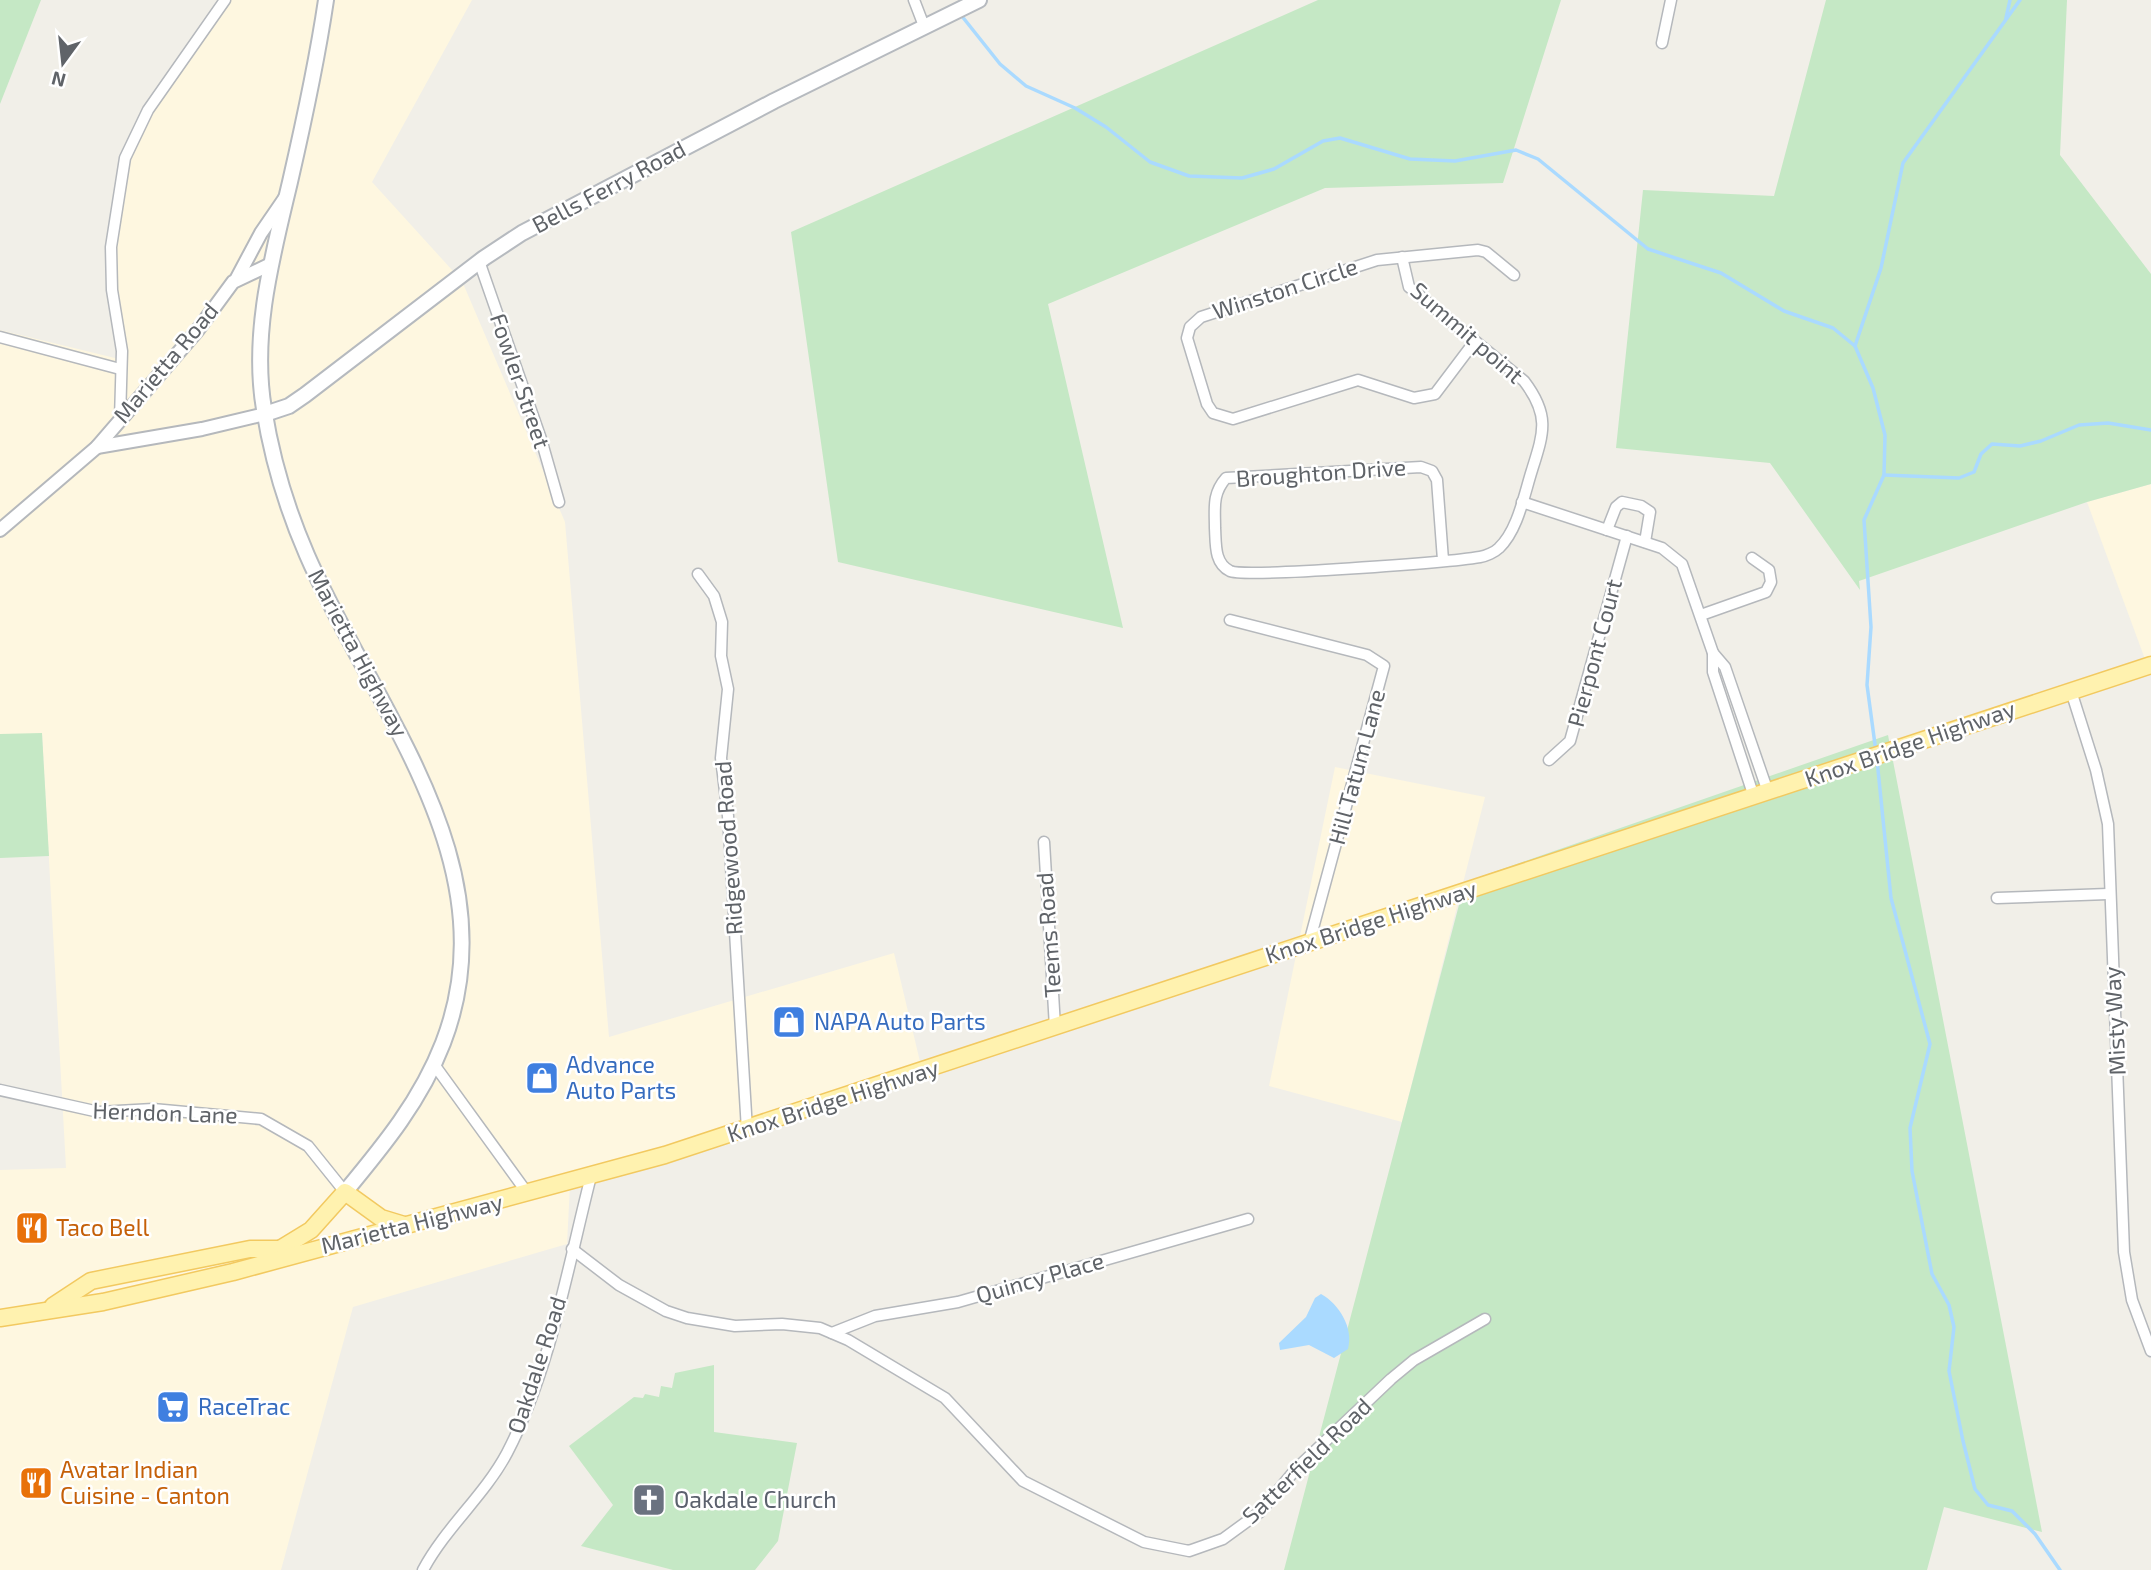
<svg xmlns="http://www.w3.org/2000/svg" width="2151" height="1570" font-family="'Exo 2',sans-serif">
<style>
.commercial{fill:#fef7e0}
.green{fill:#c5e8c5}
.water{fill:#aadaff}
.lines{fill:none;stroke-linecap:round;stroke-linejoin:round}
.stream{stroke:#aadaff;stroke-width:3.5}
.minor-casing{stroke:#b5b8bc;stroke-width:13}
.tertiary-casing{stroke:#b5b8bc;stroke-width:16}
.secondary-casing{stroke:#b6babf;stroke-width:18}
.primary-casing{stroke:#f2c960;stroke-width:19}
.minor{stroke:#fff;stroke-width:10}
.tertiary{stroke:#fff;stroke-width:12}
.secondary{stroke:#fff;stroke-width:14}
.primary{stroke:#fff2af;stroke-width:16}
.labels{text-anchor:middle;stroke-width:5;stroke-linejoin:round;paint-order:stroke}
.street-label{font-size:23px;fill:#5f6368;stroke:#fff}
.shop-label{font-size:23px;fill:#366cbe;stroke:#fff;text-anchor:start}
.food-label{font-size:23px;fill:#c56008;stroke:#fff;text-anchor:start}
.worship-label{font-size:23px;fill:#5b616d;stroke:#fff;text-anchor:start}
</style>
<rect width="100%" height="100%" fill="#f1efe8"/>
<g class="commercial">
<path d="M225 0H472L372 182 462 281 565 522 609 1037 894 953 923 1074 570 1186 567 1244 353 1307 281 1570H0V1170L66 1168 42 734H0V330L119 359 110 262 114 193 134 145 178 65Z"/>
<path d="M2151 484V670H2149L2087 502Z"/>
<path d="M1335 767 1485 797 1402 1122 1269 1086Z"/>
</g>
<g class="green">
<path d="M0 0H41L0 104Z"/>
<path d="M1318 0H1561L1503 183 1325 188 1048 304 1123 628 838 562 791 232Z"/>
<path d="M1826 0H2067L2060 155 2151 274V484L2087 502 1859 581 1860 590 1770 463 1616 448 1643 190 1774 196Z"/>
<path d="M42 733 49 856 0 858V734Z"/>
<path d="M1888 735 2042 1532 1944 1507 1927 1570H1284L1465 882Z"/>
<path d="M714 1365V1432L797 1443 778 1541 755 1570H673L581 1546 613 1505 569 1446 634 1397 643 1398 645 1394 659 1397 661 1386 672 1388 675 1373Z"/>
</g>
<path class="water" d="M1321 1294C1339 1304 1354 1328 1348 1349L1334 1358 1309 1345 1280 1350 1279 1343 1306 1317 1315 1298Z"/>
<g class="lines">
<g class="stream">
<path d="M961 15 1000 64 1026 86 1075 108 1106 127 1150 162 1189 176 1242 178 1274 169 1323 141 1340 138 1410 159 1455 161 1516 150 1538 159 1648 249 1721 273 1784 311 1833 328 1855 346 1873 388 1885 435 1884 475 1864 520 1871 627 1867 685 1876 752"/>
<path d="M2006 18 2010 0"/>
<path d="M1855 346 1881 268 1903 163 2020 0"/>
<path d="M1884 475 1959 478 1974 472 1981 454 1992 444 2020 446 2041 441 2079 425 2108 423 2151 430"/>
<path d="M1877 760 1891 898 1930 1044 1910 1128 1912 1171 1932 1274 1949 1305 1954 1327 1949 1371 1963 1441 1975 1489 1988 1505 2012 1511 2035 1534 2060 1570"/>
</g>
<defs>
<g id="minor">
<path d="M914 0 924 26"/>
<path d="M1662 43 1671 0"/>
<path d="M1402 257 1409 287 1524 381C1550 415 1544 432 1532 470 1524 495 1518 530 1499 548 1495 552 1486 556 1480 557 1451 562 1245 578 1230 571 1214 563 1216 544 1215 528 1215 508 1212 494 1226 478L1421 467 1432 471 1437 480 1443 560"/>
<path d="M479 261 541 439 559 502"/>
<path d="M0 337 120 369"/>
<path d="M1475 341 1435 394 1414 398 1358 380 1233 419 1213 413 1207 404 1187 338 1190 327 1201 317 1377 260 1478 250 1486 252 1514 275"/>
<path d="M120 419 122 351 112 290 111 247 125 158 148 110 225 0"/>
<path d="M1522 502 1662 548 1682 564 1713 653V672L1754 797"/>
<path d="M1607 530 1616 507 1622 502 1641 506 1650 512 1645 542"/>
<path d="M698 574 714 596 722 622 721 656 728 689 721 758 728 816 747 1130"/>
<path d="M1701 615 1766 592 1771 582 1769 570 1752 558"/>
<path d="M1230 620 1367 655 1384 666 1309 943"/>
<path d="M1713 653 1725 667 1768 792"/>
<path d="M2071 691 2096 770 2108 824 2124 1252 2132 1300 2151 1351"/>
<path d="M1549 760 1570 741 1627 536"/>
<path d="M1044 842 1055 1027"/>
<path d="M1997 898 2108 894"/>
<path d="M433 1063 528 1194"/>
<path d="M0 1090 99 1112 153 1109 261 1119 308 1146 345 1192"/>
<path d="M572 1249 619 1285 666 1311 687 1318 735 1326 782 1324 820 1328 848 1340 945 1398 1023 1481 1144 1542 1189 1551 1223 1539 1260 1512 1296 1469 1391 1379 1414 1360 1485 1319"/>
<path d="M832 1333 875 1316 958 1302 1248 1219"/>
<path d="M423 1570C446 1527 484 1496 507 1453 550 1371 568 1266 591 1176"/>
</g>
<g id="tertiary">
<path d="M237 278 261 233 285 198"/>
<path d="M97 447 202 429 265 414"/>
<path d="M0 530 97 447 197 331 233 282 271 264"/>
</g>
<g id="secondary">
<path d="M326 0C317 61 304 121 290 182 273 254 251 333 264 409 272 459 287 509 307 555 374 710 512 864 443 1043 421 1100 384 1145 345 1192"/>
<path d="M265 414 289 406 305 395 484 258 522 233 774 101 979 0"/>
</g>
<g id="primary">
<path d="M275 1252 311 1230 345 1192 381 1218 404 1225"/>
<path d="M53 1306 91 1281 250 1249H282"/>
<path d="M0 1318 103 1302 233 1272 665 1155 2151 665"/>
</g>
</defs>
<use href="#minor" class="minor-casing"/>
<use href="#tertiary" class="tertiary-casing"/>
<use href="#secondary" class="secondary-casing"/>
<use href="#primary" class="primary-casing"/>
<use href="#minor" class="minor"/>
<use href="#tertiary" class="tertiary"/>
<use href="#secondary" class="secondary"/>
<use href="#primary" class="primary"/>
</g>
<defs>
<symbol id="shop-square" viewBox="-11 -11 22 22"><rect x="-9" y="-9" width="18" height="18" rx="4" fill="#3f7fe0" stroke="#fff"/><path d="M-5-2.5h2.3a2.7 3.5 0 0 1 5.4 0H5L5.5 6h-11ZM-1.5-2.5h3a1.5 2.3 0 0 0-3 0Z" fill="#fff"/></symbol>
<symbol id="restaurant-square" viewBox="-11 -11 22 22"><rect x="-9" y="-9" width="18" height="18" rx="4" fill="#e8710a" stroke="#fff"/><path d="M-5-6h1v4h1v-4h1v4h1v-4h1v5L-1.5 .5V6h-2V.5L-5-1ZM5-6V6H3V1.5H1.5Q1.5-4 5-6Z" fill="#fff"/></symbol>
<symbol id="supermarket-square" viewBox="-11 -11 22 22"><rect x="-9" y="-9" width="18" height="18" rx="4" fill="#3f7fe0" stroke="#fff"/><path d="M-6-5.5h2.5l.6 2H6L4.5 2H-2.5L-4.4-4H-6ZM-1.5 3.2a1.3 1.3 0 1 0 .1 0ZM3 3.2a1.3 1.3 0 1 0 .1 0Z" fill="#fff"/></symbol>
<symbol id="church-square" viewBox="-11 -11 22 22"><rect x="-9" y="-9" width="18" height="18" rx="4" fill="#6b7280" stroke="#fff"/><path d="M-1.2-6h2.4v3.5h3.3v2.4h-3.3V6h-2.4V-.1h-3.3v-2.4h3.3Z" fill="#fff"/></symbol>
</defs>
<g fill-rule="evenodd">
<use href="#shop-square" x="770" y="1003" width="38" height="38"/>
<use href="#shop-square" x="523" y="1059" width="38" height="38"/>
<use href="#restaurant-square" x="13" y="1209" width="38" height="38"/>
<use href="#supermarket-square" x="154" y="1388" width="38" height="38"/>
<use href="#restaurant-square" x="17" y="1464" width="38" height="38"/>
<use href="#church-square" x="630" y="1481" width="38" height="38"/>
</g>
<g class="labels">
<g class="street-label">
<text transform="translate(609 187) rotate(-28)" y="8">Bells Ferry Road</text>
<text transform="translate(1285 289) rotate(-18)" y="8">Winston Circle</text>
<text transform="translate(1467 333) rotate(41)" y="8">Summit point</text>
<text transform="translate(166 363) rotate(-50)" y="8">Marietta Road</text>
<text transform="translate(520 381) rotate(71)" y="8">Fowler Street</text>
<text transform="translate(1321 473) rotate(-4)" y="8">Broughton Drive</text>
<text transform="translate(358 653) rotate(62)" y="8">Marietta Highway</text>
<text transform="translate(1595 653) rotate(-75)" y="8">Pierpont Court</text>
<text transform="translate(1910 744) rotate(-19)" y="8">Knox Bridge Highway</text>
<text transform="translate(1357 767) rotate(-75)" y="8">Hill Tatum Lane</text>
<text transform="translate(729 848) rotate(-94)" y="8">Ridgewood Road</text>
<text transform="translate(1371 922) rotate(-18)" y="8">Knox Bridge Highway</text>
<text transform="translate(1049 935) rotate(-94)" y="8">Teems Road</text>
<text transform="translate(2115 1021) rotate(-93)" y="8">Misty Way</text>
<text transform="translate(833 1101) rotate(-18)" y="8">Knox Bridge Highway</text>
<text transform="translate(165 1113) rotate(2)" y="8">Herndon Lane</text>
<text transform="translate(412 1224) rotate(-14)" y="8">Marietta Highway</text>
<text transform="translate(1040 1278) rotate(-16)" y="8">Quincy Place</text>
<text transform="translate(537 1365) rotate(-72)" y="8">Oakdale Road</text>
<text transform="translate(1307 1461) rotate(-44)" y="8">Satterfield Road</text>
</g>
<g class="shop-label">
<text x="814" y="1030">NAPA Auto Parts</text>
<text x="566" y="1073">Advance<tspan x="566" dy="26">Auto Parts</tspan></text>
<text x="198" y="1415">RaceTrac</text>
</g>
<g class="food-label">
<text x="56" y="1236">Taco Bell</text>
<text x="60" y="1478">Avatar Indian<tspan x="60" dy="26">Cuisine - Canton</tspan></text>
</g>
<g class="worship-label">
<text x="674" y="1508">Oakdale Church</text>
</g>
</g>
<g transform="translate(63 63) rotate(195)" stroke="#ffffff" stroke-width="5" paint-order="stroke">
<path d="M0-5L12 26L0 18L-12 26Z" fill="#5f6368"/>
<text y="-10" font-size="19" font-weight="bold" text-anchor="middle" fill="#5f6368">N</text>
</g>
</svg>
